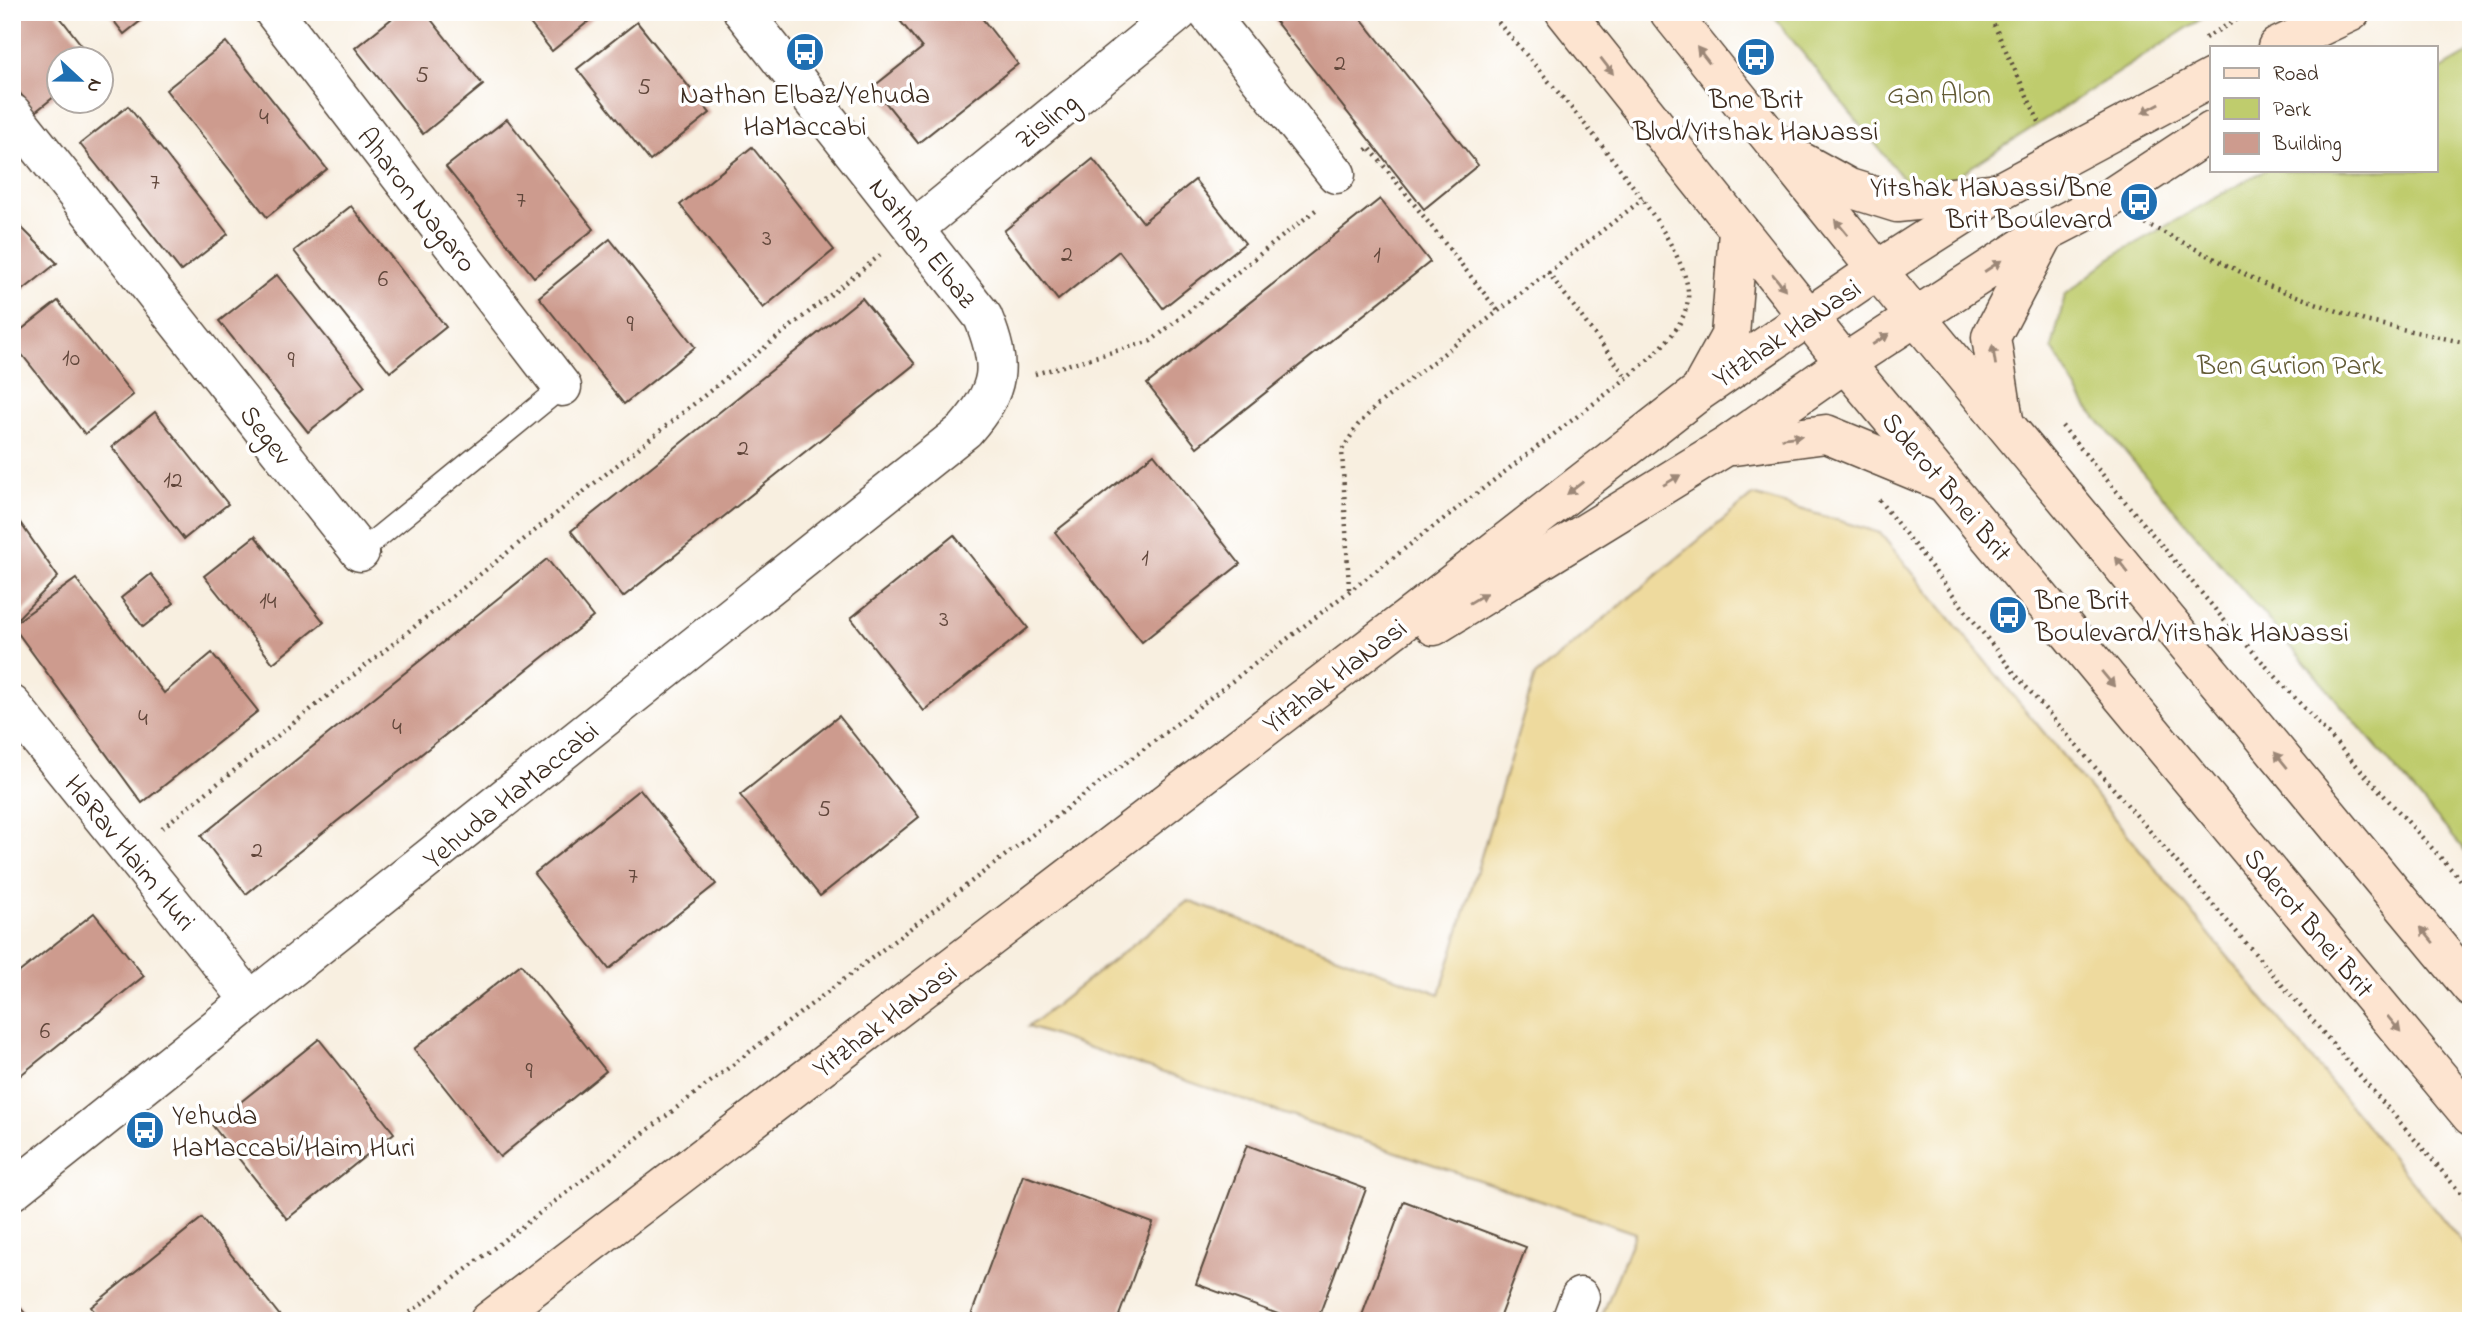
<svg xmlns="http://www.w3.org/2000/svg" width="2483" height="1333" font-family="'Indie Flower',sans-serif">
<style>
.green{fill:#bfcc6d;stroke:#7d7b46;stroke-width:2}
.sand{fill:#eeda9e;stroke:#94825e;stroke-width:2}
.building{fill:#cd9b8e}
.lines{fill:none;stroke-linecap:round;stroke-linejoin:round}
.lane-casing{stroke:#57483b;stroke-width:24}
.street-casing{stroke:#57483b;stroke-width:41}
.secondary-casing{stroke:#57483b;stroke-width:41}
.path{stroke:#57483b;stroke-width:4.5;stroke-dasharray:2 5;stroke-linecap:butt}
.lane{stroke:#fff;stroke-width:21}
.street{stroke:#fff;stroke-width:38}
.secondary{stroke:#fde4d0;stroke-width:38}
.oneway{fill:#9c8777}
.labels{text-anchor:middle;stroke-width:7;stroke-linejoin:round;paint-order:stroke}
.number-label{font-size:24px;fill:#60463a}
.poi-label{font-size:28px;fill:#3b2a1e;stroke:#fff}
.park-label{font-size:28px;fill:#635b36;stroke:#fff}
.street-label{font-size:28px;fill:#3b2a1e;stroke:#fff}
</style>
<rect width="100%" height="100%" fill="#fff"/>
<filter id="ink" filterUnits="userSpaceOnUse"><feTurbulence type="fractalNoise" baseFrequency=".0143" numOctaves="2"/><feDisplacementMap in="SourceGraphic" scale="14" xChannelSelector="R" yChannelSelector="G"/><feConvolveMatrix kernelMatrix="1 2 1 2 8 2 1 2 1" color-interpolation-filters="sRGB"/></filter>
<filter id="wash" filterUnits="userSpaceOnUse"><feTurbulence type="fractalNoise" baseFrequency=".00686" numOctaves="4" result="noise"/><feDisplacementMap in="SourceGraphic" scale="28" xChannelSelector="R" yChannelSelector="G"/><feGaussianBlur stdDeviation="1.57" result="paint"/><feColorMatrix in="noise" values="0 0 0 0 0 0 0 0 0 0 0 0 0 0 0 0 0 1.4 0 .05"/><feComposite in="paint" operator="in"/></filter>
<g filter="url(#wash)">
<rect width="100%" height="100%" fill="#f8efe0"/>
<g class="green">
<path d="M1770 12H2212L1920 200Z"/>
<path d="M2471 52V858L2087 407 2052 348 2065 295 2113 256 2265 170H2436V72Z"/>
</g>
<path class="sand" d="M1753 495 1880 533 2471 1253V1321H1600L1635 1233 1028 1027 1188 901 1440 994 1535 676Z"/>
<g id="blocks">
<g class="building">
<path d="M12 12H56L93 60H60V92L35 112 12 83Z"/>
<path d="M107 12H152L124 34Z"/>
<path d="M400 12H425L483 85 423 134 355 48Z"/>
<path d="M521 12H600L552 51Z"/>
<path d="M893 12H977L1018 64 918 143 873 87 922 48Z"/>
<path d="M1268 12H1356L1478 165 1424 209Z"/>
<path d="M637 22 710 113 650 161 577 69Z"/>
<path d="M226 42 327 169 267 217 166 90Z"/>
<path d="M128 106 228 234 181 271 80 144Z"/>
<path d="M507 119 594 229 534 277 446 167Z"/>
<path d="M752 147 834 250 763 308 680 205Z"/>
<path d="M1093 159 1143 222 1195 180 1245 243 1163 308 1119 251 1058 300 1004 231Z"/>
<path d="M1380 199 1430 262 1197 447 1147 384Z"/>
<path d="M351 206 446 327 390 372 294 251Z"/>
<path d="M12 218 57 263 12 299Z"/>
<path d="M610 239 695 347 624 404 539 297Z"/>
<path d="M277 275 365 386 308 432 219 321Z"/>
<path d="M862 298 915 364 623 597 571 531Z"/>
<path d="M58 301 133 395 85 434 12 342V337Z"/>
<path d="M155 412 228 504 184 539 112 447Z"/>
<path d="M1154 454 1240 564 1142 642 1055 532Z"/>
<path d="M12 511 58 577 12 624Z"/>
<path d="M954 535 1028 628 924 711 851 618Z"/>
<path d="M255 536 324 622 273 663 204 576Z"/>
<path d="M547 559 593 617 246 894 201 836Z"/>
<path d="M151 574 174 603 143 627 121 598Z"/>
<path d="M76 579 164 693 212 653 258 711 142 803 12 625Z"/>
<path d="M839 716 919 817 820 896 740 795Z"/>
<path d="M640 789 716 884 609 969 534 874Z"/>
<path d="M94 913 144 976 12 1082V978Z"/>
<path d="M521 964 606 1071 500 1157 414 1049Z"/>
<path d="M319 1039 394 1133 287 1219 212 1125Z"/>
<path d="M1247 1145 1366 1189 1317 1321H1297L1196 1284Z"/>
<path d="M1023 1175 1153 1223 1117 1321H969Z"/>
<path d="M1404 1201 1526 1247 1498 1321H1360Z"/>
<path d="M202 1218 284 1321H102L91 1307Z"/>
<path d="M12 1297 31 1321H12Z"/>
</g>
</g>
</g>
<g filter="url(#ink)">
<use href="#blocks" fill-opacity="0" stroke="#57483b" stroke-width="2"/>
<g class="lines">
<defs>
<path id="lane" d="M360 552 562 387"/>
<g id="street">
<path d="M274 12 562 387"/>
<path d="M1207 12 1336 174"/>
<path d="M12 113 360 552"/>
<path d="M914 229 1179 12"/>
<path d="M12 705 250 1000"/>
<path d="M12 1191 965 430C1001 389 1003 366 983 317L743 12"/>
<path d="M1571 1321 1580 1297"/>
</g>
<g id="secondary">
<path d="M1565 12 1845 363 2471 1116"/>
<path d="M1669 12 1877 270 2471 987"/>
<path d="M2277 47 2351 12"/>
<path d="M1793 157 1849 188 1897 203 1991 193"/>
<path d="M1704 383 1730 336 1738 231"/>
<path d="M2004 420 1991 337 2044 236"/>
<path d="M1734 446 1826 434 1940 481"/>
<path d="M1434 626 1725 447 1845 363 2046 232 2104 202 2212 131"/>
<path d="M489 1321 1416 612 1700 391 1877 270 1999 192 2212 78"/>
</g>
</defs>
<use href="#lane" class="lane-casing"/>
<use href="#street" class="street-casing"/>
<use href="#secondary" class="secondary-casing"/>
<g class="path">
<path d="M1988 12 2041 126"/>
<path d="M2205 38 2250 12"/>
<path d="M1366 150 1369 147 1498 311"/>
<path d="M2145 223 2266 285 2365 321 2471 344"/>
<path d="M1548 272 1627 378"/>
<path d="M1035 374 1151 341 1318 208"/>
<path d="M2062 426 2224 620 2471 891"/>
<path d="M1879 500 2015 674 2471 1205"/>
<path d="M1349 589 1342 450 1358 425 1376 406 1643 199"/>
<path d="M162 828 883 253"/>
<path d="M399 1321 1627 378C1651 357 1684 332 1688 299 1695 238 1532 65 1490 12"/>
</g>
<use href="#lane" class="lane"/>
<use href="#street" class="street"/>
<use href="#secondary" class="secondary"/>
</g>
<defs><path id="oneway-solid" d="M-6-.8H1V-3.2L6.5 0L1 3.2V.8H-6Z" transform="scale(1.75)"/></defs>
<g class="oneway">
<use href="#oneway-solid" transform="translate(1703 55) rotate(-128)"/>
<use href="#oneway-solid" transform="translate(1607 66) rotate(52)"/>
<use href="#oneway-solid" transform="translate(2151 108) rotate(151)"/>
<use href="#oneway-solid" transform="translate(1841 227) rotate(-129)"/>
<use href="#oneway-solid" transform="translate(1993 266) rotate(-33)"/>
<use href="#oneway-solid" transform="translate(1779 282) rotate(51)"/>
<use href="#oneway-solid" transform="translate(1881 339) rotate(-33)"/>
<use href="#oneway-solid" transform="translate(1994 355) rotate(-99)"/>
<use href="#oneway-solid" transform="translate(1792 437) rotate(-7)"/>
<use href="#oneway-solid" transform="translate(1672 480) rotate(-31)"/>
<use href="#oneway-solid" transform="translate(1575 488) rotate(142)"/>
<use href="#oneway-solid" transform="translate(2122 565) rotate(-129)"/>
<use href="#oneway-solid" transform="translate(1478 598) rotate(-31)"/>
<use href="#oneway-solid" transform="translate(2108 679) rotate(50)"/>
<use href="#oneway-solid" transform="translate(2281 760) rotate(-129)"/>
<use href="#oneway-solid" transform="translate(2427 935) rotate(-130)"/>
<use href="#oneway-solid" transform="translate(2394 1024) rotate(50)"/>
</g>
</g>
<defs>
<symbol id="bus-disc" viewBox="-11 -11 22 22"><circle r="9.5" fill="#1f6fb2" stroke="#fff"/><path d="M-5-6H5V4H4V6H2V4H-2V6H-4V4H-5ZM-3.5-4V0h7V-4ZM-3.5 1.2v1.5H-2V1.2ZM2 1.2v1.5H3.5V1.2Z" fill="#fff"/></symbol>
</defs>
<g fill-rule="evenodd">
<use href="#bus-disc" x="783" y="30" width="44" height="44"/>
<use href="#bus-disc" x="1734" y="35" width="44" height="44"/>
<use href="#bus-disc" x="2117" y="180" width="44" height="44"/>
<use href="#bus-disc" x="1986" y="593" width="44" height="44"/>
<use href="#bus-disc" x="123" y="1108" width="44" height="44"/>
</g>
<g class="labels">
<g class="number-label">
<text x="1340" y="70">2</text>
<text x="422" y="82">5</text>
<text x="644" y="94">5</text>
<text x="264" y="124">4</text>
<text x="155" y="189">7</text>
<text x="521" y="207">7</text>
<text x="767" y="245">3</text>
<text x="1067" y="261">2</text>
<text x="1377" y="262">1</text>
<text x="383" y="286">6</text>
<text x="630" y="331">9</text>
<text x="71" y="365">10</text>
<text x="291" y="367">9</text>
<text x="743" y="455">2</text>
<text x="173" y="487">12</text>
<text x="1145" y="565">1</text>
<text x="268" y="608">14</text>
<text x="944" y="626">3</text>
<text x="143" y="725">4</text>
<text x="397" y="734">4</text>
<text x="824" y="816">5</text>
<text x="257" y="857">2</text>
<text x="633" y="883">7</text>
<text x="45" y="1038">6</text>
<text x="529" y="1078">9</text>
</g>
<g class="poi-label">
<text x="805" y="103">Nathan Elbaz/Yehuda<tspan x="805" dy="32">HaMaccabi</tspan></text>
<text x="1756" y="108">Bne Brit<tspan x="1756" dy="32">Blvd/Yitshak HaNassi</tspan></text>
<text x="2112" y="196" text-anchor="end">Yitshak HaNassi/Bne<tspan x="2112" dy="32">Brit Boulevard</tspan></text>
<text x="2035" y="609" text-anchor="start">Bne Brit<tspan x="2035" dy="32">Boulevard/Yitshak HaNassi</tspan></text>
<text x="172" y="1124" text-anchor="start">Yehuda<tspan x="172" dy="32">HaMaccabi/Haim Huri</tspan></text>
</g>
<g class="park-label">
<text x="1939" y="103">Gan Alon</text>
<text x="2290" y="374">Ben Gurion Park</text>
</g>
<g class="street-label">
<text transform="translate(1046 120) rotate(-39)" y="10">Zisling</text>
<text transform="translate(418 199) rotate(52)" y="10">Aharon Nagaro</text>
<text transform="translate(924 242) rotate(52)" y="10">Nathan Elbaz</text>
<text transform="translate(1786 332) rotate(-34)" y="10">Yitzhak HaNasi</text>
<text transform="translate(267 434) rotate(52)" y="10">Segev</text>
<text transform="translate(1948 486) rotate(50)" y="10">Sderot Bnei Brit</text>
<text transform="translate(1334 675) rotate(-37)" y="10">Yitzhak HaNasi</text>
<text transform="translate(510 794) rotate(-39)" y="10">Yehuda HaMaccabi</text>
<text transform="translate(131 852) rotate(51)" y="10">HaRav Haim Huri</text>
<text transform="translate(2310 922) rotate(50)" y="10">Sderot Bnei Brit</text>
<text transform="translate(884 1019) rotate(-37)" y="10">Yitzhak HaNasi</text>
</g>
</g>
<rect width="2483" height="1333" fill="none" stroke="#fff" stroke-width="42"/>
<rect x="2210" y="46" width="228" height="126" fill="#ffffff" stroke="#b1aaa5" stroke-width="2"/>
<rect x="2224" y="68" width="35" height="10" fill="#fde4d0" stroke="#b1aaa5" stroke-width="2"/>
<text x="2273" y="80" font-size="21" fill="#3b2a1e">Road</text>
<rect x="2224" y="98" width="35" height="21" fill="#bfcc6d" stroke="#b1aaa5" stroke-width="2"/>
<text x="2273" y="116" font-size="21" fill="#3b2a1e">Park</text>
<rect x="2224" y="133" width="35" height="21" fill="#cd9b8e" stroke="#b1aaa5" stroke-width="2"/>
<text x="2273" y="150" font-size="21" fill="#3b2a1e">Building</text>
<g transform="translate(80 80) rotate(112)"><circle r="33" fill="#ffffff" stroke="#b1aaa5" stroke-width="2"/>
<path d="M0-5L12 26L0 18L-12 26Z" fill="#1f6fb2"/>
<text y="-10" font-size="19" font-weight="bold" text-anchor="middle" fill="#3b2a1e">N</text>
</g>
</svg>
